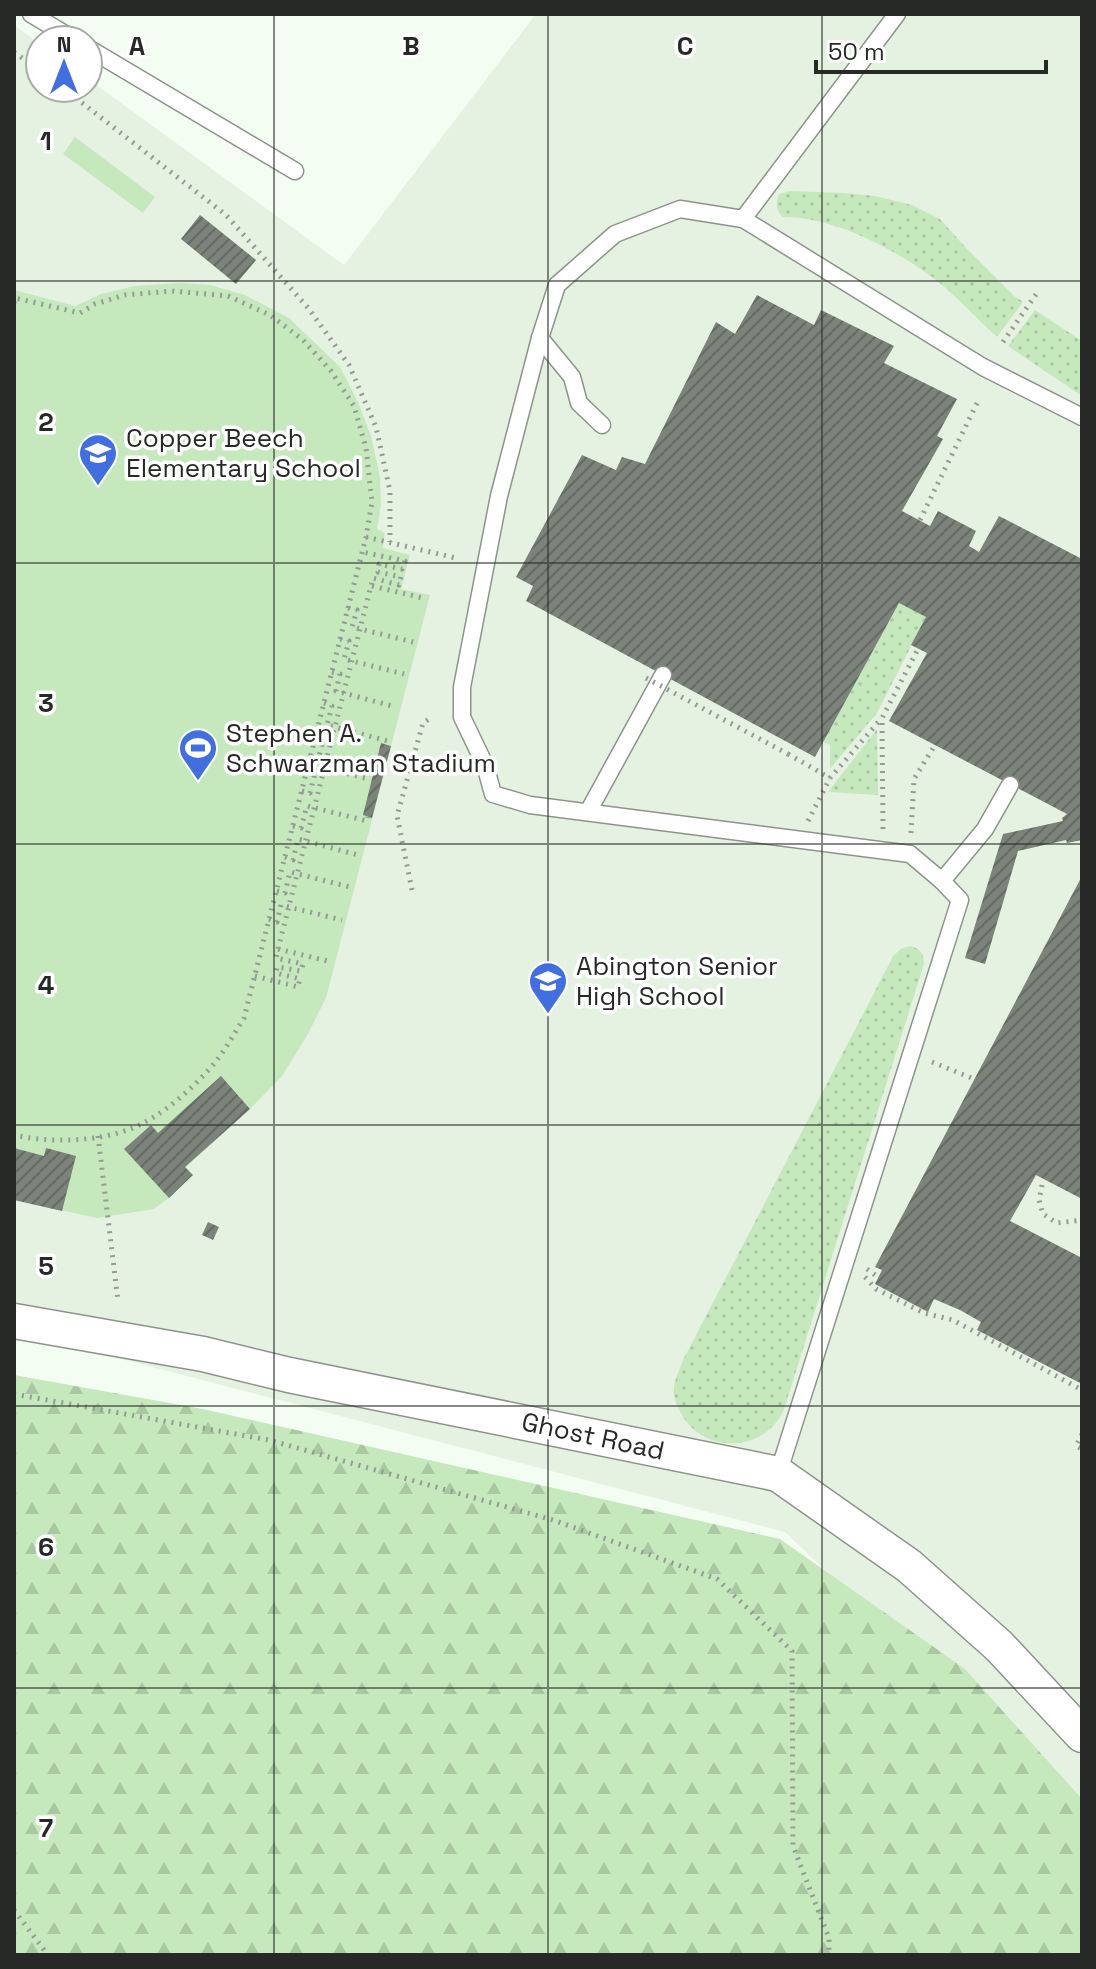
<svg xmlns="http://www.w3.org/2000/svg" width="1096" height="1969" font-family="'Space Grotesk',sans-serif">
<style>
.built{fill:#e5f2e2}
.grass{fill:url(#grass-dots)}
.forest{fill:url(#forest-firs)}
.pitch{fill:#c5e9bd}
.building{fill:url(#building-hatch)}
.lines{fill:none;stroke-linecap:round;stroke-linejoin:round}
.service-casing{stroke:#8c948a;stroke-width:19}
.minor-casing{stroke:#8c948a;stroke-width:37}
.path{stroke:#959b94;stroke-width:5;stroke-dasharray:2 6;stroke-linecap:butt}
.service{stroke:#fff;stroke-width:16}
.minor{stroke:#fff;stroke-width:34}
.path-bridge{stroke:#959b94;stroke-width:5;stroke-dasharray:2 6;stroke-linecap:butt}
.grid{fill:none;stroke:#262926;stroke-width:2;stroke-opacity:0.55}
.labels{text-anchor:middle;stroke-width:7;stroke-linejoin:round;paint-order:stroke}
.poi-label{font-size:26px;fill:#262926;stroke:#fff;text-anchor:start}
.street-label{font-size:26px;fill:#262926;stroke:#fff}
.grid-label{font-size:26px;text-anchor:middle;font-weight:bold;fill:#262926;stroke:#fff;stroke-width:7;stroke-linejoin:round;paint-order:stroke}
</style>
<defs>
<pattern id="grass-dots" width="8" height="8" patternUnits="userSpaceOnUse" patternTransform="scale(2)"><rect width="8" height="8" fill="#c5e9bd"/><path d="M2 2h.1M6 6h.1" fill="none" stroke="#a9c8a2" stroke-width="1.8" stroke-linecap="round"/></pattern>
<pattern id="forest-firs" width="22" height="20" patternUnits="userSpaceOnUse" patternTransform="scale(2)"><rect width="22" height="20" fill="#c5e9bd"/><path d="M5 1l3.5 6h-7zM16 11l3.5 6h-7z" fill="#a9c8a2"/></pattern>
<pattern id="building-hatch" width="6" height="6" patternUnits="userSpaceOnUse" patternTransform="scale(2)"><rect width="6" height="6" fill="#7c837a"/><path d="M-1 1l2-2M0 6l6-6M5 7l2-2" fill="none" stroke="#656b64"/></pattern>
</defs>
<rect width="100%" height="100%" fill="#f4fdf2"/>
<path class="built" d="M536 14H1082V1816L785 1532 14 1331V25L40 44V88H88V79L344 265Z"/>
<g class="grass">
<path d="M791 191 844 193 875 196 912 205 940 219 968 250 1014 296 1023 302 997 337C976 318 955 294 932 277 892 248 834 217 783 217 775 210 776 203 779 194Z"/>
<path d="M1035 310 1082 341V396L1008 346Z"/>
<path d="M899 603 926 617 877 713 830 769V745L823 742Z"/>
<path d="M877 729 878 795 828 792Z"/>
<path d="M911 946C921 950 924 954 924 964L786 1403C784 1409 782 1416 778 1420 756 1451 708 1451 686 1421 680 1413 675 1403 674 1393 673 1382 679 1372 682 1362L887 968C893 956 897 948 911 946Z"/>
</g>
<path class="forest" d="M14 1375 203 1409 780 1539 965 1669 1082 1799V1955H14Z"/>
<g class="pitch">
<path d="M75 137 155 197 143 213 63 154Z"/>
<path d="M180 283 210 285 245 295 289 318 340 367 358 402 371 436 380 477 381 504 377 529 385 533 383 548 410 555 401 589 430 595 326 998 308 1034 282 1076 250 1109 186 1167 169 1198 154 1209 97 1218 14 1200V290L75 306 101 294 135 286Z"/>
</g>
<g class="building">
<path d="M200 215 256 260 236 284 181 239Z"/>
<path d="M757 295 814 325 821 310 894 346 884 363 957 399 937 436 943 439 902 511 930 526 938 511 976 531 969 546 979 552 999 516 1082 559V840L1067 843 1066 840 1018 851 985 964 965 958 1003 834 1063 821 1062 818 1067 814 889 721 927 653 911 645 926 617 899 603 815 757 526 601 533 586 516 577 582 455 616 470 622 457 645 464 716 322 735 334Z"/>
<path d="M381 743 391 746 372 818 363 815Z"/>
<path d="M1082 876V1199L1036 1175 1010 1221 1082 1258V1384L977 1330 981 1322 960 1310 934 1299 928 1312 875 1284 882 1270 875 1267Z"/>
<path d="M221 1076 250 1109 185 1167 193 1175 169 1198 124 1149 151 1125 158 1133Z"/>
<path d="M14 1148 44 1156 46 1148 76 1156 62 1211 14 1200Z"/>
<path d="M208 1222 219 1227 213 1240 202 1235Z"/>
</g>
<g class="lines">
<defs>
<g id="service">
<path d="M31 14 75 40"/>
<path d="M88 48 295 171"/>
<path d="M743 219 983 367 1082 417"/>
<path d="M540 338 572 377 579 403 602 425"/>
<path d="M588 812 663 675"/>
<path d="M942 881 985 829 1010 785"/>
<path d="M778 1474 960 900 942 881 910 854 530 805 493 794 485 765 462 717V687L499 496 540 338 557 285 615 234 680 209 743 219 897 14"/>
</g>
<path id="minor" d="M14 1321 203 1354 289 1375 778 1474 909 1566 999 1646 1082 1735"/>
</defs>
<use href="#service" class="service-casing"/>
<use href="#minor" class="minor-casing"/>
<g class="path">
<path d="M14 52 40 71"/>
<path d="M63 88 226 215 309 309 349 365 376 427 390 491V542"/>
<path d="M14 303 15 298 80 313 95 304 125 295 172 291 228 296 270 315 303 340 331 371 354 406 366 448 372 502 366 537 244 1018C235 1032 227 1047 217 1060 196 1086 162 1117 130 1129 96 1142 49 1143 14 1135"/>
<path d="M1003 342 1039 290"/>
<path d="M920 520 979 399"/>
<path d="M366 537 456 558"/>
<path d="M372 586 423 598"/>
<path d="M348 608 357 610 352 627 413 642"/>
<path d="M340 639 349 641 344 659 404 674"/>
<path d="M332 672 340 674 336 691 396 707"/>
<path d="M324 703 332 706 327 725 388 741 386 745"/>
<path d="M788 754 830 778"/>
<path d="M324 768 369 779"/>
<path d="M302 791 310 793 323 740 315 738"/>
<path d="M808 821 830 778 881 719"/>
<path d="M293 826 301 828 307 806 367 821 368 817"/>
<path d="M883 829 882 718 918 649"/>
<path d="M911 833 914 779 935 745"/>
<path d="M285 857 293 860 298 839 358 855"/>
<path d="M412 890 397 816 423 723 429 719"/>
<path d="M277 891 285 893 290 872 350 887"/>
<path d="M269 919 277 922 281 905 342 920"/>
<path d="M278 949 332 962"/>
<path d="M255 976 298 987 300 979 276 973 277 967 301 971 303 964 276 958 278 949 373 578 399 585 401 577 378 572 379 564 402 569 405 561 362 552"/>
<path d="M932 1062 974 1079"/>
<path d="M98 1136 118 1301"/>
<path d="M1042 1185 1039 1200 1043 1214 1057 1223 1082 1220"/>
<path d="M867 1269 878 1277"/>
<path d="M865 1277 876 1289 924 1313 953 1320 1082 1390"/>
<path d="M14 1394 269 1440 553 1520 717 1579 792 1651 793 1846 829 1938V1955"/>
<path d="M1082 1434 1076 1446 1082 1449"/>
<path d="M14 1910 48 1955"/>
</g>
<use href="#service" class="service"/>
<use href="#minor" class="minor"/>
<path class="path-bridge" d="M646 678 788 754"/>
</g>
<path class="grid" d="M274 14V1955M548 14V1955M822 14V1955M14 281H1082M14 563H1082M14 844H1082M14 1125H1082M14 1406H1082M14 1688H1082"/>
<defs>
<symbol id="school-pin" viewBox="-11 -11 22 30"><path d="M0 17L-7.5 6A9.5 9.5 0 1 1 7.5 6Z" fill="#426fe0" stroke="#fff"/><path d="M0-5L7-2L0 1L-7-2ZM-4 1L0 2.5L4 1V4Q0 6-4 4Z" fill="#fff"/></symbol>
<symbol id="stadium-pin" viewBox="-11 -11 22 30"><path d="M0 17L-7.5 6A9.5 9.5 0 1 1 7.5 6Z" fill="#426fe0" stroke="#fff"/><path d="M0-5a6.5 5 0 1 0 0 10a6.5 5 0 1 0 0-10ZM-3.5-1.8h7v3.6h-7Z" fill="#fff"/></symbol>
</defs>
<g fill-rule="evenodd">
<use href="#school-pin" x="76" y="431" width="44" height="60"/>
<use href="#stadium-pin" x="176" y="726" width="44" height="60"/>
<use href="#school-pin" x="526" y="959" width="44" height="60"/>
</g>
<g class="labels">
<g class="poi-label">
<text x="126" y="447">Copper Beech<tspan x="126" dy="30">Elementary School</tspan></text>
<text x="226" y="742">Stephen A.<tspan x="226" dy="30">Schwarzman Stadium</tspan></text>
<text x="576" y="975">Abington Senior<tspan x="576" dy="30">High School</tspan></text>
</g>
<g class="street-label">
<text transform="translate(593 1436) rotate(12)" y="9">Ghost Road</text>
</g>
</g>
<g class="grid-label">
<text x="137" y="55">A</text>
<text x="411" y="55">B</text>
<text x="685" y="55">C</text>
<text x="46" y="150">1</text>
<text x="46" y="431">2</text>
<text x="46" y="712">3</text>
<text x="46" y="994">4</text>
<text x="46" y="1275">5</text>
<text x="46" y="1556">6</text>
<text x="46" y="1837">7</text>
</g>
<rect width="1096" height="1969" fill="none" stroke="#262926" stroke-width="32"/>
<g transform="translate(64 64)"><circle r="38" fill="#ffffff" stroke="#a8a9a8" stroke-width="2"/>
<path d="M0-6L14 30L0 20L-14 30Z" fill="#426fe0"/>
<text y="-12" font-size="22" font-weight="bold" text-anchor="middle" fill="#262926">N</text>
</g>
<path d="M816 60v12h230v-12" fill="none" stroke="#262926" stroke-width="4"/>
<text x="828" y="60" font-size="24" fill="#262926" stroke="#ffffff" stroke-width="6" paint-order="stroke">50 m</text>
</svg>
